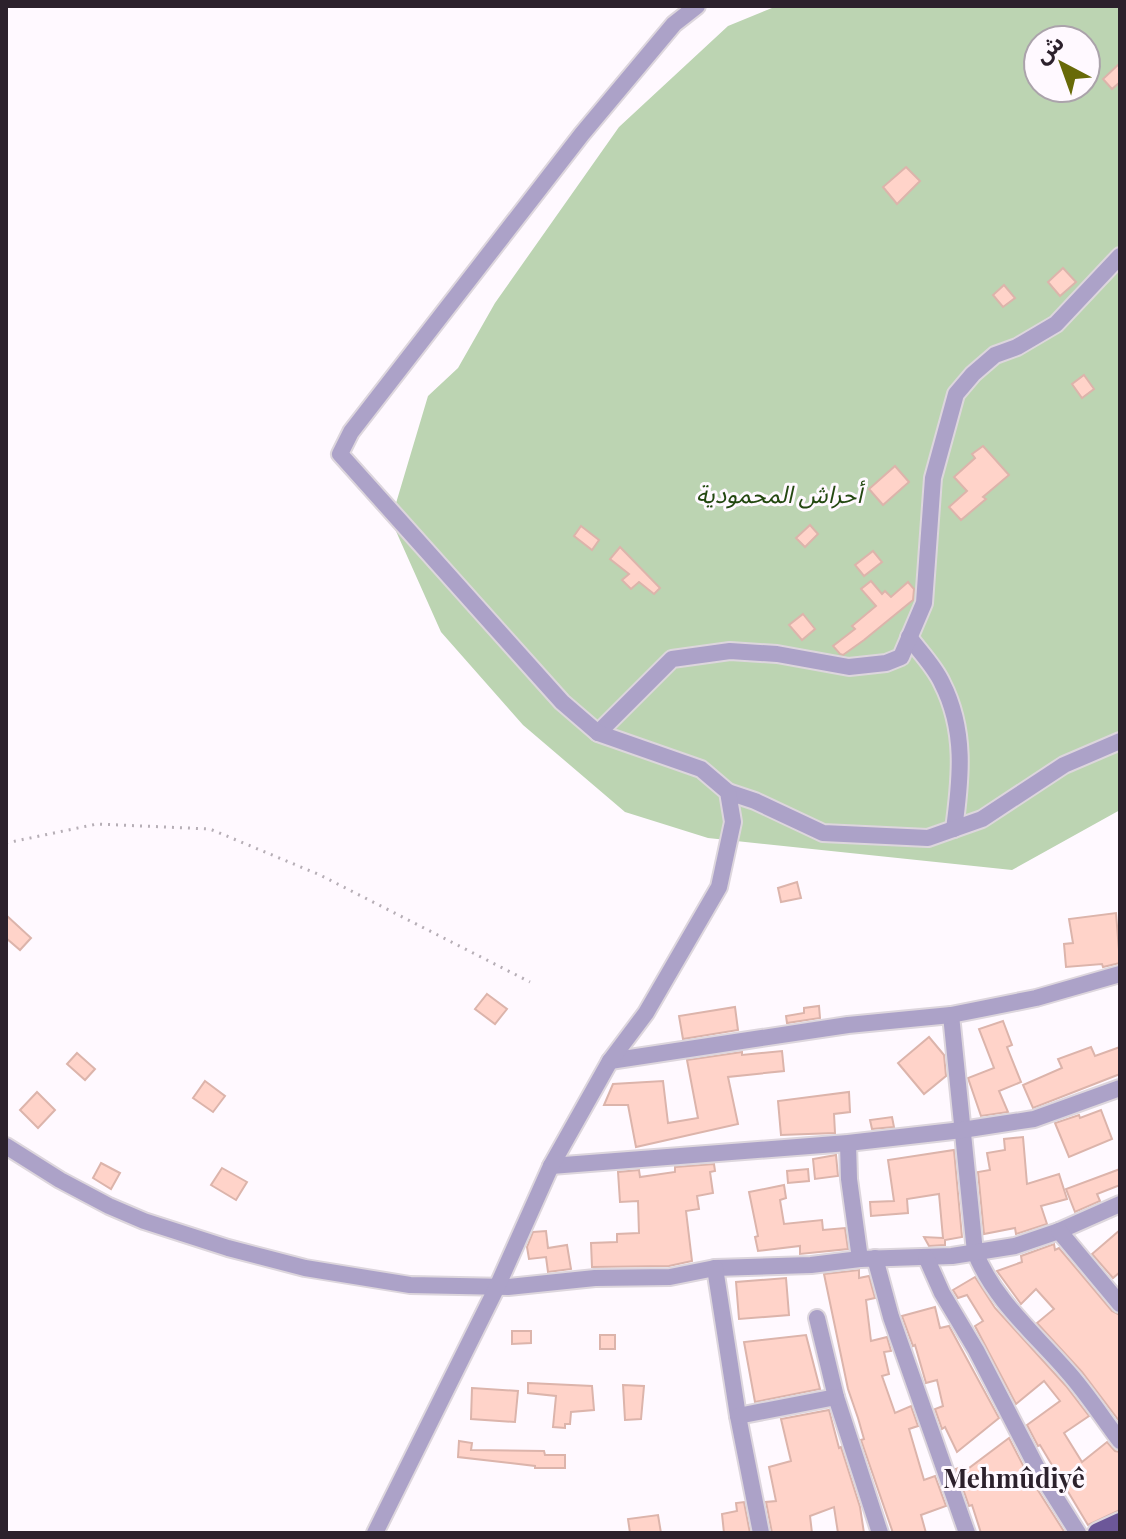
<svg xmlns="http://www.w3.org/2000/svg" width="1126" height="1539" font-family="'Playfair Display','Noto Sans Arabic',serif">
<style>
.green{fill:#bcd4b2;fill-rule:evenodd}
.building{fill:#ffd3c9;stroke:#dcb4ab;stroke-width:2}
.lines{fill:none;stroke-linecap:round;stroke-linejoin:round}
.minor-casing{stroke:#ddd6dd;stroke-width:20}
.major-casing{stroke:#ddd6dd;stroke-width:24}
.path{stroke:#b6aeb6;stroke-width:3;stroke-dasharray:2 6;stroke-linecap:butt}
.minor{stroke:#aca2c8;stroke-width:16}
.major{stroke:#6c5799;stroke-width:20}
.labels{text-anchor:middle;stroke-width:6;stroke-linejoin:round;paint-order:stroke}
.park-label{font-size:24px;font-style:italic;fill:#234810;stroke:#fff9ff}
.neighbourhood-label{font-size:26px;font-weight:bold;fill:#2c212c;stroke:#fff9ff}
</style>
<rect width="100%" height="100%" fill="#fff9ff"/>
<path class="green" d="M777 6H1120V810L1012 870 708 838 625 812 523 725 441 632 391 520 428 396 458 368 495 303 619 127 728 26ZM1038 40H1086V88H1038Z"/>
<g class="building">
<path d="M1120 63V82L1112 89 1103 79Z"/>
<path d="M906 167 920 181 897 204 883 187Z"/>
<path d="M1063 268 1076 282 1060 296 1048 282Z"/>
<path d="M1004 285 1015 298 1003 307 993 295Z"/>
<path d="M1084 375 1094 389 1082 398 1072 384Z"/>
<path d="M983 446 1009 475 983 497 986 499 961 520 949 507 967 491 954 477 975 458 972 454Z"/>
<path d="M895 466 909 482 883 505 869 489Z"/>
<path d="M810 525 818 534 805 547 796 538Z"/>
<path d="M581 526 599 540 592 550 574 536Z"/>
<path d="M620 547 660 588 654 594 639 582 631 589 622 580 629 574 610 559Z"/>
<path d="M873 551 882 562 864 576 855 565Z"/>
<path d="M871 581 882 594 885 591 891 597 908 582 914 589 913 600 864 640 843 655 840 654 833 646 855 629 852 626 876 606 861 589Z"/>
<path d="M803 614 815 629 802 640 789 625Z"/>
<path d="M797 882 801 898 781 902 778 888Z"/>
<path d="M1116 913 1120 963 1103 967 1102 964 1066 967 1064 944 1073 943 1069 919Z"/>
<path d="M6 915 31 938 20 950 6 938Z"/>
<path d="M487 994 507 1009 495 1024 475 1009Z"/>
<path d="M819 1006 820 1018 787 1023 786 1016 804 1013V1008Z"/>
<path d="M735 1007 738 1030 683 1039 679 1016Z"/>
<path d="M1003 1021 1012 1045 1007 1047 1021 1082 999 1091 1008 1112 981 1116 968 1078 994 1068 979 1029Z"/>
<path d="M929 1037 944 1055 946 1076 924 1094 898 1063Z"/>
<path d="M1091 1047 1095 1056 1120 1047V1074L1033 1108 1023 1085 1062 1068 1058 1059Z"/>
<path d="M782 1051 784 1071 728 1077 738 1124 636 1147 628 1105H604L613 1084 663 1081 668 1123 698 1118 687 1060 742 1052V1055Z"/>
<path d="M77 1053 95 1069 85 1080 67 1064Z"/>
<path d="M205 1081 225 1096 213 1112 193 1098Z"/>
<path d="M37 1092 55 1110 38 1128 20 1110Z"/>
<path d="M849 1092 850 1112 834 1114 835 1133 781 1135 778 1101Z"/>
<path d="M1101 1110 1112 1139 1069 1157 1055 1123 1079 1115 1080 1118Z"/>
<path d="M892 1117 894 1127 872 1129 870 1120Z"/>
<path d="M1023 1137 1027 1184 1059 1174 1067 1199 1041 1206 1047 1224 1016 1234 1015 1228 984 1234 978 1172 990 1170 987 1153 1005 1150 1004 1139Z"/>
<path d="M954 1150 962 1237 945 1240V1245L929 1246 924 1237 943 1238 939 1194 907 1199 908 1213 871 1216 870 1202 894 1201 888 1160Z"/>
<path d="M836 1155 838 1176 815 1179 813 1159Z"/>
<path d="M101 1163 120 1173 111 1189 93 1178Z"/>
<path d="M714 1164 715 1171 710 1172 713 1193 697 1196 699 1209 686 1211 692 1261 669 1266 592 1267 591 1243 617 1242V1234L639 1233 638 1201 620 1202 618 1172 639 1170 640 1177 675 1172V1167Z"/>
<path d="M222 1168 247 1182 236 1200 211 1185Z"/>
<path d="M808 1169 809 1181 788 1183 787 1171Z"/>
<path d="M1120 1169V1185L1097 1194 1100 1201 1075 1212 1066 1189Z"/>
<path d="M784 1185 786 1198 780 1200 784 1224 822 1220 823 1230 845 1228 848 1249 800 1254V1246L758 1251 755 1237 758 1236 749 1192Z"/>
<path d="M1120 1230V1272L1113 1278 1092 1254Z"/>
<path d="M546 1231 548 1248 567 1245 571 1269 548 1272 546 1257 529 1259 527 1247 533 1232Z"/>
<path d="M1054 1244 1055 1250 1059 1248 1112 1311 1120 1315V1422L1082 1372 1037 1323 1054 1309 1036 1289 1021 1304 997 1271 1022 1262 1021 1256Z"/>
<path d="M859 1270V1278L869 1276 875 1298 866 1300 871 1341 887 1337 891 1351 884 1352 889 1374 882 1376 895 1413 911 1406 918 1426 909 1429 924 1480 935 1476 946 1506 921 1515 926 1533H893L861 1440 864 1439 858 1418 848 1389 824 1274Z"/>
<path d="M975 1277 995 1308 1066 1386 1089 1416 1064 1433 1082 1462 1107 1442 1115 1451 1120 1452V1510L1088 1525 1040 1445 1038 1446 1027 1425 1060 1401 1044 1381 1016 1404 975 1326 983 1321 967 1295 958 1298 953 1290Z"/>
<path d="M786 1278 789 1315 739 1319 736 1282Z"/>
<path d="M935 1307 940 1328 949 1326 999 1418 957 1452 945 1427 942 1429 935 1409 943 1406 937 1380 926 1383 915 1345 913 1346 902 1316Z"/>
<path d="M512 1331H531V1343L512 1344Z"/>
<rect x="600" y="1335" width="15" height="14"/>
<path d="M806 1335 820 1389 755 1402 744 1342Z"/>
<path d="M528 1383 592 1386 594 1410 571 1412 570 1424H565V1428L553 1427 556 1396 528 1393Z"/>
<path d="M623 1385 644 1386 641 1419 625 1420Z"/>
<path d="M472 1388 518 1391 515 1422 471 1419Z"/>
<path d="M829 1410 839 1448 841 1447 860 1507 864 1533H838L834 1507 810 1516 812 1533H772L766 1502 776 1501 769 1467 791 1461 781 1419Z"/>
<path d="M1009 1438 1027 1473 1065 1533H981L972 1505 969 1506 956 1469 962 1467 965 1471Z"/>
<path d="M459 1441 472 1443 471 1450 544 1451 545 1455H565V1468H535V1466L458 1457Z"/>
<path d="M744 1502 750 1533H724L722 1514 737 1511 736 1503Z"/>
<path d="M658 1515 661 1533H630L628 1519Z"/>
</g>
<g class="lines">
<defs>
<g id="minor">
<path d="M909 637C920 652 935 667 942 683 966 730 961 778 954 829"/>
<path d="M598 733 672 659 730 651 777 654 849 667 886 663 901 657 924 603 933 478 956 394 973 374 995 355 1017 347 1056 324 1120 256"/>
<path d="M728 792 755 801 823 833 928 838 982 819 1064 765 1120 741"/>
<path d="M951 1015 975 1252C994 1300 1034 1333 1067 1371 1086 1392 1102 1417 1120 1441"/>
<path d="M610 1061 848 1025 951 1015 1036 998 1120 974"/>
<path d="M848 1143 849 1179 860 1259"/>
<path d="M6 1146 60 1180 109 1206 144 1221 228 1248 305 1268 410 1285 508 1287 595 1278 670 1277 715 1268 811 1265 860 1259 952 1256 1015 1246 1059 1231 1120 1204"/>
<path d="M551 1166 848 1143 962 1130 1034 1119 1120 1088"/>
<path d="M1059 1231 1120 1304"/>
<path d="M926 1257 942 1293 976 1350 1037 1468 1078 1533"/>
<path d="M875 1258 891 1317 967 1533"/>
<path d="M715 1268 738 1416 761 1533"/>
<path d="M817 1318 836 1397 880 1533"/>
<path d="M738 1416 836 1397"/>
<path d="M375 1533 497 1287 551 1166 610 1061 646 1013 719 887 733 822 728 792 701 769 598 733 562 702 340 454 351 432 582 134 674 24 697 6"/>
</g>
<path id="major" d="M1098 1533 1120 1523"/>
</defs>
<use href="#minor" class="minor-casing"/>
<use href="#major" class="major-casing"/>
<path class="path" d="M6 843 97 824 210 829 320 875 530 982"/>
<use href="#minor" class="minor"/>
<use href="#major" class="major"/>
</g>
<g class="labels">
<g class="park-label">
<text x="779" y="503">أحراش المحمودية</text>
</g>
<g class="neighbourhood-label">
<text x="1014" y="1488">Mehmûdiyê</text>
</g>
</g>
<rect width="1126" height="1539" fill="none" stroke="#2c212c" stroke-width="16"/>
<g transform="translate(1062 64) rotate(319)"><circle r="38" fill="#fff9ff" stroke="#aba3ab" stroke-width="2"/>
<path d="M0-6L14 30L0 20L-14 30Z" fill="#686a08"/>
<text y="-12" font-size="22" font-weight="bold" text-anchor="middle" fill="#2c212c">ش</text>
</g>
</svg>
